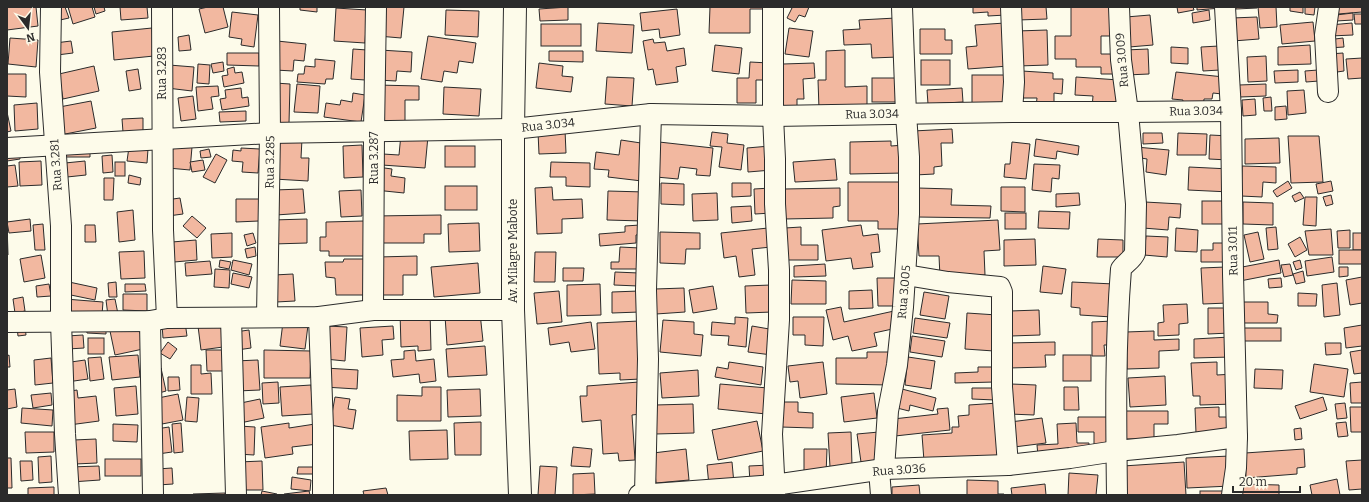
<svg xmlns="http://www.w3.org/2000/svg" width="1369" height="502" font-family="Bitter,serif">
<style>
.building{fill:#f2b8a0;stroke:#2b2b2b}
.lines{fill:none;stroke-linecap:round;stroke-linejoin:round}
.minor-casing{stroke:#2b2b2b;stroke-width:22}
.tertiary-casing{stroke:#2b2b2b;stroke-width:24}
.minor{stroke:#fdfbea;stroke-width:20}
.tertiary{stroke:#fdfbea;stroke-width:22}
.labels{text-anchor:middle;stroke-width:3;stroke-linejoin:round;paint-order:stroke}
.street-label{font-size:12px;fill:#2b2b2b;stroke:#fdfbea}
</style>
<rect width="100%" height="100%" fill="#fdfbea"/>
<g class="building">
<path d="M7 7H36L38 26 7 30Z"/>
<path d="M57 7H65L69 18 60 20Z"/>
<path d="M68 7H92L95 17 73 24Z"/>
<path d="M94 7H104L105 11 96 14Z"/>
<path d="M120 7H147L148 18 121 20Z"/>
<path d="M208 7H223L228 27 205 33 199 9Z"/>
<path d="M300 7H317V12L300 10Z"/>
<path d="M380 7H404L401 38 378 36Z"/>
<path d="M568 7V20L540 21 539 9Z"/>
<path d="M710 7H767V9H750V33H709Z"/>
<path d="M789 7H809L805 17 799 15 795 22 787 18 792 8Z"/>
<path d="M973 7H1005L1006 15 988 16V12L973 13Z"/>
<path d="M1017 7H1046L1047 19 1018 20Z"/>
<path d="M1071 7H1111L1112 36H1101V54H1114L1115 74H1101V67H1076V59H1055V36H1071Z"/>
<path d="M1177 7H1193L1194 10 1178 13Z"/>
<path d="M1197 7H1220L1221 8 1197 10Z"/>
<path d="M1236 7H1257V8L1236 9Z"/>
<path d="M1258 7H1276L1277 27 1260 28Z"/>
<path d="M1290 7H1303V13L1290 11Z"/>
<path d="M1305 7H1315L1314 15 1305 14Z"/>
<path d="M1337 7H1362V12L1338 14Z"/>
<path d="M336 8 367 10 365 43 334 41Z"/>
<path d="M677 9 680 35 660 38 659 29 642 31 640 13Z"/>
<path d="M446 10 479 11 478 37 445 35Z"/>
<path d="M1209 10 1210 20 1193 23 1192 13Z"/>
<path d="M232 12 258 15 254 47 241 45 242 39 229 37Z"/>
<path d="M1353 13V20L1336 21V15Z"/>
<path d="M1354 14H1362V24H1355Z"/>
<path d="M1150 15 1153 45 1129 47 1126 17Z"/>
<path d="M1257 17 1259 39 1233 41 1232 18Z"/>
<path d="M896 18 898 57 872 58 871 44 844 45 843 30 860 29 859 20Z"/>
<path d="M1313 22 1315 41 1282 44 1280 25Z"/>
<path d="M598 23 634 25 632 53 596 51Z"/>
<path d="M1005 23 1009 66 968 69 966 47 977 46 975 25Z"/>
<path d="M1352 23 1353 35 1330 36V25Z"/>
<rect x="541" y="24" width="40" height="22"/>
<path d="M152 28 154 56 114 60 112 32Z"/>
<path d="M789 28 813 31 809 57 785 54Z"/>
<path d="M920 29H945V40H952V54H920Z"/>
<path d="M1047 30 1048 65 1018 66 1017 31Z"/>
<path d="M189 35 191 50 179 51 178 37Z"/>
<path d="M428 36 476 43 473 63 459 61 457 73 444 71 442 82 421 79Z"/>
<path d="M10 38 38 40 36 67 8 64Z"/>
<path d="M1343 38 1344 47 1328 48 1327 40Z"/>
<path d="M653 39 654 43 665 42 667 51 684 48 686 65 676 67 678 82 656 85 653 69 648 70 643 41Z"/>
<path d="M71 41 73 53 57 55 55 43Z"/>
<path d="M277 41 306 44 304 61 294 60 293 71 275 70Z"/>
<path d="M715 45 742 48 739 74 712 71Z"/>
<path d="M1310 45 1311 64 1278 65V47Z"/>
<path d="M1219 46 1220 70 1203 71 1201 47Z"/>
<path d="M1171 47 1188 48V64L1171 63Z"/>
<path d="M353 49 367 50 365 80 351 79Z"/>
<path d="M1148 49 1149 74 1126 75 1125 50Z"/>
<path d="M380 50 412 52 411 72 397 71 396 81 378 80Z"/>
<path d="M845 50V87L867 86V108L819 109 818 80H826V51Z"/>
<path d="M549 51H583V62L549 61Z"/>
<path d="M227 53H259V66L227 65Z"/>
<path d="M1343 53 1344 71 1330 73 1329 54Z"/>
<path d="M1266 56 1267 81 1248 82 1247 57Z"/>
<path d="M1362 58V78L1348 79 1346 59Z"/>
<path d="M315 59 335 61 333 79H326L325 84 297 82 298 74H304L305 66 315 67Z"/>
<rect x="921" y="60" width="29" height="25"/>
<path d="M223 62 224 71 213 73 211 64Z"/>
<path d="M750 62 769 63V80H756V103H737V78H749Z"/>
<path d="M539 63 563 66 562 76 573 77 571 92 536 88Z"/>
<path d="M814 63 815 78 803 79 804 99H797V108L779 109 777 75H783V64Z"/>
<path d="M198 64 210 65 209 84 197 83Z"/>
<path d="M169 65 194 67 192 91 167 88Z"/>
<path d="M94 66 99 91 63 99 59 74Z"/>
<path d="M234 67 235 73 242 72 244 83 224 87 222 76 228 75 227 69Z"/>
<path d="M138 69 141 89 129 91 126 71Z"/>
<path d="M1298 70V82L1275 83 1274 71Z"/>
<path d="M1318 70 1319 81 1306 82 1305 71Z"/>
<path d="M1022 71 1053 73V79H1063L1062 94 1054 93V108L1036 107 1037 98H1021Z"/>
<path d="M1176 72 1224 77 1222 94 1213 93 1212 99H1204L1203 109 1182 106 1183 100 1172 99Z"/>
<path d="M7 74H26V97L7 96Z"/>
<rect x="972" y="75" width="34" height="28"/>
<path d="M607 77 634 78 632 106 605 104Z"/>
<path d="M1076 77 1119 80 1117 109 1092 108 1093 96 1075 95Z"/>
<rect x="872" y="78" width="25" height="24"/>
<path d="M275 83 290 84 289 123H274Z"/>
<path d="M297 84 320 86 318 113 294 112Z"/>
<path d="M1266 84V96L1240 97 1239 85Z"/>
<path d="M377 85 419 86V100H405V121H377Z"/>
<path d="M218 86 219 96 211 97 213 109 198 111 196 87Z"/>
<path d="M444 87 481 89 479 116 443 114Z"/>
<path d="M241 88 242 98 248 97 249 106 222 110 220 99 226 98 225 90Z"/>
<path d="M962 88 963 102 928 104 927 90Z"/>
<path d="M1304 90 1306 113 1288 115 1287 91Z"/>
<path d="M353 93 365 95 361 122 324 117 326 103 340 105 341 100 352 102Z"/>
<path d="M193 96 196 119 181 121 178 98Z"/>
<path d="M1271 97 1272 111H1264L1263 98Z"/>
<path d="M1255 99 1256 115 1243 116 1242 100Z"/>
<path d="M91 101 96 128 60 135 54 108Z"/>
<path d="M37 103 38 129 15 131 14 105Z"/>
<path d="M1286 106 1287 119 1275 120V107Z"/>
<path d="M246 111V121L220 122 219 112Z"/>
<path d="M7 112 11 131 7 132Z"/>
<path d="M143 118V131L123 132 122 119Z"/>
<path d="M952 129 953 143H941L942 166 934 167V174L915 175 913 131Z"/>
<path d="M565 130 566 153 539 154 538 132Z"/>
<path d="M712 132 728 134 727 143 744 145 741 170 719 167 722 147 710 146Z"/>
<path d="M1143 133H1162L1163 143 1143 144Z"/>
<path d="M1178 133 1207 134 1206 155H1177Z"/>
<path d="M401 134 428 136 425 168 382 165 383 154 399 155Z"/>
<path d="M1210 135 1230 136 1229 160 1209 159Z"/>
<path d="M1288 136H1319L1323 182 1291 183Z"/>
<path d="M276 138 302 139 301 158H309L308 181 274 179Z"/>
<path d="M1279 138 1280 163 1245 164V139Z"/>
<path d="M1036 139 1079 146 1078 155 1057 151 1056 159 1034 156Z"/>
<path d="M621 140 641 143 640 156H645L642 181 608 177 609 170 594 169 596 152 619 155Z"/>
<path d="M891 141V146L905 145V173L850 174V142Z"/>
<path d="M659 142 713 148 710 176 696 175 697 169 680 167 678 179 656 177Z"/>
<path d="M1012 142 1030 144 1026 179 1004 177 1005 164H1010Z"/>
<path d="M170 145 192 147 190 170 168 168Z"/>
<path d="M362 145 363 177 344 178 343 146Z"/>
<rect x="445" y="146" width="30" height="21"/>
<path d="M770 146 772 170 748 172 747 148Z"/>
<path d="M129 147 148 149 147 163 127 161Z"/>
<path d="M1136 147 1169 150 1166 175 1146 172 1147 159 1135 157Z"/>
<path d="M19 148 20 159 7 161V149Z"/>
<path d="M241 148 260 149 258 173 242 172 243 162 232 161 233 150 241 151Z"/>
<path d="M90 149V157H63V150Z"/>
<path d="M209 149 211 157 201 158 200 151Z"/>
<path d="M216 154 227 160 215 183 203 177Z"/>
<path d="M112 155 113 172 103 173 102 156Z"/>
<path d="M835 159 837 180 795 182 793 162Z"/>
<path d="M203 160 205 170 192 172 190 162Z"/>
<path d="M41 161 42 185 20 186 19 162Z"/>
<path d="M85 161 86 175 67 177 65 163Z"/>
<rect x="115" y="162" width="10" height="14"/>
<path d="M551 162 590 163V187L566 186V177H550Z"/>
<path d="M1034 164 1060 165 1059 179 1052 178 1051 192 1032 190Z"/>
<path d="M15 165 18 186 7 187V166Z"/>
<path d="M1242 166 1276 167V183L1263 182 1262 197 1241 196Z"/>
<path d="M377 167 392 169 391 176 405 178 404 193 375 190Z"/>
<path d="M1189 167 1230 169V192L1188 190Z"/>
<path d="M129 175 141 178 140 185 128 183Z"/>
<path d="M104 178H114L113 200H104Z"/>
<path d="M1288 181 1292 188 1277 197 1273 191Z"/>
<path d="M1331 181 1333 191 1318 194 1316 184Z"/>
<path d="M848 182H907L906 229H878V221H848Z"/>
<path d="M661 183 684 184V205L661 204Z"/>
<path d="M732 183H751V196L732 197Z"/>
<rect x="445" y="186" width="32" height="24"/>
<path d="M552 187 553 200 582 199 583 218 562 219V233L537 234 535 188Z"/>
<path d="M1001 187H1025V212L1001 211Z"/>
<path d="M771 188 772 213 755 214 754 189Z"/>
<path d="M840 188V206L833 207V218L784 219V189Z"/>
<path d="M918 188 952 189 951 205 991 206 990 218 917 217Z"/>
<path d="M303 189 305 213 276 215 274 190Z"/>
<path d="M361 190 362 216 341 217 339 191Z"/>
<path d="M608 191 645 192 643 221 607 220Z"/>
<path d="M1300 192 1304 198 1295 202 1292 196Z"/>
<path d="M717 193 718 220 693 221 692 194Z"/>
<path d="M1079 193 1080 205 1056 207V194Z"/>
<path d="M1331 195 1333 204 1326 206 1323 197Z"/>
<path d="M1305 197H1317L1316 226 1303 225Z"/>
<path d="M180 198 183 214 168 216 166 200Z"/>
<path d="M236 199H259V221L236 222Z"/>
<rect x="1202" y="201" width="25" height="23"/>
<path d="M1145 202 1181 204 1180 218 1169 217 1168 230 1143 228Z"/>
<path d="M1243 202 1273 203V225L1243 224Z"/>
<path d="M751 206 752 221 732 223 731 207Z"/>
<path d="M133 210 135 240 119 242 117 212Z"/>
<path d="M1039 211 1070 212 1069 229 1038 228Z"/>
<rect x="1005" y="213" width="21" height="16"/>
<path d="M441 215V234H424V243H376L375 216Z"/>
<path d="M192 216 206 228 197 238 183 226Z"/>
<path d="M30 219 31 231 9 233 7 222Z"/>
<path d="M307 219V243L273 244 272 220Z"/>
<path d="M998 220 1000 250 984 251 985 275 940 277 939 256H919L917 224Z"/>
<path d="M364 221V256H329V251H320V237H326V222Z"/>
<path d="M7 223 8 255H7Z"/>
<path d="M479 223 480 251 449 252 448 224Z"/>
<path d="M43 224 45 250H35L33 225Z"/>
<path d="M85 225H95L96 242H85Z"/>
<path d="M640 225 641 234 636 235V243L600 246 599 234 625 232V226Z"/>
<path d="M861 225 863 236 878 234 880 252 871 253 873 267 853 269 851 258 826 261 822 230Z"/>
<path d="M801 227V245H818V260H785V228Z"/>
<path d="M1276 227 1278 249 1268 250 1266 228Z"/>
<path d="M768 228 771 247 752 249 755 275 739 277 736 256 724 258 721 233Z"/>
<path d="M1176 228 1198 230 1197 252 1175 251Z"/>
<path d="M1331 229 1333 255H1309L1305 231Z"/>
<path d="M1350 230V248H1338L1337 231Z"/>
<path d="M660 232 700 233V249H686L685 264 660 263Z"/>
<path d="M1258 232 1264 259 1250 262 1244 235Z"/>
<path d="M232 233V257L212 258 211 234Z"/>
<path d="M253 233 256 243 247 246 244 235Z"/>
<rect x="1353" y="233" width="9" height="17"/>
<path d="M1146 236 1168 237 1167 257 1144 255Z"/>
<path d="M1300 237 1307 250 1295 257 1288 244Z"/>
<path d="M1035 239 1036 265 1004 266V240Z"/>
<path d="M1098 239 1123 240V257H1097Z"/>
<path d="M196 240 197 260 174 262 172 242Z"/>
<path d="M1213 243H1230L1229 262H1201V250H1213Z"/>
<path d="M255 247 256 256 247 258 245 249Z"/>
<path d="M620 247 640 248V269H611V262H619Z"/>
<rect x="1339" y="250" width="23" height="14"/>
<path d="M144 251 145 278 121 279 119 252Z"/>
<path d="M535 252H556L555 282H534Z"/>
<path d="M41 255 45 278 24 282 20 259Z"/>
<path d="M417 256V275H403V295H378V257Z"/>
<path d="M1332 257 1334 272 1307 276 1305 261Z"/>
<path d="M344 259H364V295H336L335 278 326 277 325 262H343Z"/>
<path d="M220 260 231 262 229 269 219 267Z"/>
<path d="M233 260 252 264 249 275 231 270Z"/>
<path d="M1279 260 1281 273 1240 281 1237 268Z"/>
<path d="M1300 260 1302 268 1296 270 1293 262Z"/>
<path d="M210 261 212 274 186 276 185 263Z"/>
<path d="M478 263 480 293 434 297 431 267Z"/>
<path d="M825 264 826 276 794 277V266Z"/>
<path d="M1290 264 1293 275 1284 277 1281 265Z"/>
<path d="M1043 266 1066 269 1062 294 1040 292Z"/>
<path d="M1226 267 1228 303 1203 304 1201 268Z"/>
<path d="M1339 267H1348V276L1339 277Z"/>
<path d="M563 268H584L583 281H563Z"/>
<path d="M215 269 230 270 229 288 214 287Z"/>
<path d="M1303 271 1305 282 1296 284 1293 274Z"/>
<path d="M615 272 639 273 638 286 614 285Z"/>
<path d="M233 273 252 277 249 288 231 284Z"/>
<path d="M293 274 295 301 276 302 274 275Z"/>
<path d="M1362 277V303L1350 305 1346 280Z"/>
<path d="M877 278H895L896 306H878Z"/>
<path d="M1281 278 1282 287 1269 288 1268 279Z"/>
<path d="M792 280 826 281V304H791Z"/>
<path d="M69 282 97 288 95 300 66 294Z"/>
<path d="M116 282 117 297H109L108 283Z"/>
<path d="M1072 282 1114 284 1112 317 1080 315V308L1071 307Z"/>
<path d="M1337 283 1340 315 1324 317 1322 285Z"/>
<path d="M49 284 51 296 37 297 36 286Z"/>
<path d="M125 284H145L146 291 125 292Z"/>
<path d="M600 284 601 315 567 316V285Z"/>
<path d="M771 285 772 312 746 313 745 286Z"/>
<path d="M713 286 717 309 693 313 689 290Z"/>
<path d="M684 288 685 312 656 314 655 289Z"/>
<path d="M872 290 873 308 849 309V291Z"/>
<path d="M559 291 562 322 537 324 534 293Z"/>
<path d="M639 291 640 312 612 313V292Z"/>
<path d="M924 292 949 296 945 319 920 315Z"/>
<path d="M1298 293 1317 294 1316 306H1298Z"/>
<path d="M123 294H147V311L123 310Z"/>
<path d="M23 297 25 311 15 313 13 299Z"/>
<path d="M65 299 103 302 102 315 65 312Z"/>
<path d="M115 299 118 314 108 316 106 300Z"/>
<path d="M1241 302H1268V314L1278 315 1277 323H1241Z"/>
<path d="M1187 304 1188 323 1179 324V335L1158 336V323L1164 322 1163 305Z"/>
<path d="M841 307 844 322 894 311 897 328 874 333 877 346 852 351 848 336 833 340 826 310Z"/>
<path d="M1208 308H1229L1230 333 1208 334Z"/>
<path d="M1039 310 1040 335 1011 336 1010 311Z"/>
<path d="M430 311 431 350 418 351V346L401 347 400 312Z"/>
<path d="M480 313 483 341 447 345 445 316Z"/>
<path d="M967 313 997 315 994 351 965 349Z"/>
<path d="M735 317 748 318 746 347 728 345 729 336 711 335 712 322 735 324Z"/>
<path d="M793 317H824L823 346 805 345V335H793Z"/>
<path d="M915 318 950 323 947 338 913 333Z"/>
<path d="M663 320 694 322V334L703 335 701 356 660 352Z"/>
<path d="M639 321 641 379 620 380V373L599 374 597 323Z"/>
<path d="M1113 321V345H1104L1105 356H1092V322Z"/>
<path d="M185 322 187 336 163 338 162 325Z"/>
<path d="M283 322 308 325 305 349 280 346Z"/>
<path d="M591 322 595 349 571 352 569 342 550 345 548 328Z"/>
<path d="M86 325 106 326V334L87 333Z"/>
<path d="M221 325 223 347 201 350 198 326Z"/>
<path d="M1362 325V346L1346 348 1344 328Z"/>
<path d="M25 326 26 335 18 336 17 327Z"/>
<path d="M139 326 143 349 115 355 110 331Z"/>
<path d="M327 326 347 327 345 361 325 359Z"/>
<path d="M393 326 394 339 382 340 383 355 362 357 360 328Z"/>
<path d="M752 326 775 330 772 355 748 352Z"/>
<rect x="1238" y="328" width="43" height="13"/>
<path d="M249 330 251 348 237 350 235 332Z"/>
<path d="M1154 331V340L1179 339V350L1159 351V368L1127 369 1126 332Z"/>
<path d="M83 335 84 348 68 349 67 336Z"/>
<path d="M912 336 945 341 942 357 910 352Z"/>
<path d="M1230 337 1231 357 1194 358V339Z"/>
<rect x="88" y="338" width="16" height="16"/>
<path d="M168 342 177 349 170 359 160 353Z"/>
<path d="M1055 342V355H1045L1046 367 1009 368 1008 343Z"/>
<path d="M1325 343H1341V354L1326 355Z"/>
<path d="M485 346 487 375 448 377 446 349Z"/>
<path d="M206 350H223L224 371H207Z"/>
<path d="M264 350 311 351 310 378H264Z"/>
<path d="M415 350 416 361 434 359 436 381 420 383 419 374 393 377 391 360 404 359V351Z"/>
<path d="M1362 350V373L1354 374 1350 352Z"/>
<path d="M867 352H889V385L836 384V358H867Z"/>
<path d="M9 355 10 367H7V356Z"/>
<path d="M138 355 140 377 112 380 109 357Z"/>
<rect x="1063" y="355" width="28" height="26"/>
<path d="M101 357 104 379 90 381 88 358Z"/>
<path d="M908 357 935 361 931 389 905 385Z"/>
<path d="M51 358 53 383 35 385 34 360Z"/>
<path d="M85 360 88 379 67 382 64 363Z"/>
<path d="M258 360 260 390 237 391 235 361Z"/>
<path d="M729 362 763 367 761 385 715 377 717 367 728 369Z"/>
<path d="M823 362 827 394 800 398 798 381 790 382 788 366Z"/>
<path d="M1217 362V375L1234 374 1235 404 1200 405V396H1193L1191 363Z"/>
<path d="M1314 364 1348 369 1344 397 1310 392Z"/>
<path d="M191 365H201V374L211 373 212 394H191Z"/>
<path d="M978 367H995V382L955 383V373L978 372Z"/>
<path d="M161 368 166 391 159 393Z"/>
<path d="M325 368 358 370 357 389 324 387Z"/>
<path d="M1255 369 1283 370 1282 389 1254 388Z"/>
<path d="M698 370 699 396 662 398 660 373Z"/>
<path d="M1165 376 1166 405 1130 407 1128 378Z"/>
<path d="M168 377H179L180 390 168 391Z"/>
<path d="M278 382 279 403 263 404 262 383Z"/>
<path d="M639 382 641 414 632 415 635 460 619 461 618 453 603 454 601 420 582 422 580 396H587V386Z"/>
<path d="M1362 382V403H1351L1350 383Z"/>
<path d="M720 384 768 388 766 414 718 409Z"/>
<path d="M1011 384 1036 385 1034 415 1009 414Z"/>
<path d="M311 385 313 414 282 416 280 387Z"/>
<path d="M136 386 138 414 116 416 114 388Z"/>
<path d="M422 387H441V421H397V395L422 396Z"/>
<path d="M1064 387H1078L1079 410H1064Z"/>
<path d="M972 388H995V400L972 399Z"/>
<path d="M15 389 17 407 7 409V390Z"/>
<path d="M480 389 481 416 448 417 447 390Z"/>
<path d="M902 389 936 398 933 411 910 405 909 411 897 408Z"/>
<path d="M77 390 78 398 96 396 99 421 69 425 65 392Z"/>
<path d="M51 393 52 405 33 408 31 395Z"/>
<path d="M874 393 877 418 844 422 841 397Z"/>
<path d="M178 394 183 420 162 424 158 398Z"/>
<path d="M187 397 199 398 197 422 185 421Z"/>
<path d="M335 397 350 399 348 409 356 410 353 429 330 425Z"/>
<path d="M1323 397 1327 410 1300 419 1295 406Z"/>
<path d="M260 399 264 418 240 423 236 404Z"/>
<path d="M782 402H798V412L813 413V428L781 427Z"/>
<path d="M998 403 1002 456 924 461 922 435 952 433V427H959L958 416 969 415V405Z"/>
<path d="M1345 403 1347 418 1337 419 1335 404Z"/>
<path d="M693 404 694 433 655 434V405Z"/>
<path d="M1219 407V417H1227V432L1196 433 1195 408Z"/>
<path d="M1350 407H1362V432H1351Z"/>
<path d="M22 408 53 410 52 426 21 423Z"/>
<path d="M948 408 950 430 895 436 893 419 938 414 937 409Z"/>
<path d="M1124 411H1168V424H1154V439H1124Z"/>
<path d="M1078 417H1112L1111 447H1094V432H1078Z"/>
<path d="M1042 418 1046 443 1014 447 1010 422Z"/>
<path d="M757 421 763 451 718 460 712 430Z"/>
<path d="M481 422V455H455L454 423Z"/>
<path d="M1346 422 1348 436 1338 437 1336 423Z"/>
<path d="M181 423 183 452 174 453 172 424Z"/>
<path d="M289 423V428L315 424 318 444 292 447 293 454 265 458 261 427Z"/>
<path d="M1076 423 1077 443H1089V453L1038 456 1037 445 1058 444 1057 424Z"/>
<path d="M113 424 138 425 137 442 113 441Z"/>
<path d="M239 426 255 427 254 455 237 454Z"/>
<path d="M169 427 172 452 158 454 156 429Z"/>
<path d="M1301 428 1302 439 1295 440 1294 429Z"/>
<path d="M447 430 448 459 410 460 409 431Z"/>
<path d="M25 432H54V452L26 453Z"/>
<path d="M851 432 852 465 830 467 828 433Z"/>
<path d="M879 432 882 460 861 462 857 434Z"/>
<path d="M96 439 97 463 75 464 74 440Z"/>
<path d="M573 447 592 449 590 467 571 466Z"/>
<path d="M686 449 689 480 656 483 653 453Z"/>
<path d="M804 449H827L826 475H804Z"/>
<path d="M1304 449 1305 467 1297 468V474L1246 478 1245 453Z"/>
<path d="M51 456 52 482 39 483 38 457Z"/>
<path d="M1230 456 1231 486 1187 488 1186 458Z"/>
<path d="M7 458H11L12 488H7Z"/>
<rect x="105" y="459" width="36" height="17"/>
<path d="M1362 460V489L1349 490 1346 461Z"/>
<path d="M20 461H32L33 480 21 481Z"/>
<path d="M262 461 263 490H240L239 462Z"/>
<path d="M732 462 734 484 709 486 707 465Z"/>
<path d="M1184 462 1186 495H1125L1123 466Z"/>
<path d="M770 465V482L750 483 749 466Z"/>
<path d="M99 466 100 480 71 482 70 467Z"/>
<path d="M540 466 557 467 555 495H538Z"/>
<path d="M298 467H313V474H297Z"/>
<path d="M172 468 173 484 158 485 157 469Z"/>
<path d="M594 473 595 494 573 495V474Z"/>
<path d="M1069 473 1098 475 1096 495H1068Z"/>
<path d="M292 477 311 480 310 491 291 489Z"/>
<path d="M1337 479 1340 495H1312L1310 485Z"/>
<path d="M967 480 998 481V494H1004V495H967Z"/>
<path d="M1045 484 1046 495H1012L1011 488Z"/>
<path d="M1240 484 1279 485V495H1239Z"/>
<path d="M919 485 920 495H892V487Z"/>
<path d="M54 487V495H28V488Z"/>
<path d="M386 488 388 495H364L363 491Z"/>
<path d="M262 491 277 494V495H261Z"/>
<path d="M309 491 310 495H284V494Z"/>
<rect x="1200" y="491" width="23" height="4"/>
<path d="M225 493V495H193V494Z"/>
</g>
<g class="lines">
<defs>
<g id="minor">
<path d="M51 7 50 72 61 226V322L65 434 69 495"/>
<path d="M162 7 163 230 167 318"/>
<path d="M773 7V116L775 159V204L779 270V320L772 434 775 495"/>
<path d="M1011 7 1014 82 1012 112"/>
<path d="M1225 7 1231 111 1233 274 1237 437 1236 468 1232 495"/>
<path d="M1328 92 1325 35 1329 7"/>
<path d="M7 148 270 133 513 129 651 114 773 116 1012 112H1128L1231 111"/>
<path d="M906 275 948 282 1000 287 1002 292V387L1008 465"/>
<path d="M373 310 374 131 376 7"/>
<path d="M267 317 270 133 269 7"/>
<path d="M319 317 323 428V495"/>
<path d="M231 318 236 495"/>
<path d="M150 321 153 495"/>
<path d="M7 322 150 321 167 318 319 317 373 310H513"/>
<path d="M884 469 888 411 897 365 903 307 909 214V157L906 114 902 7"/>
<path d="M879 470 881 495"/>
<path d="M645 494 648 359 646 290 651 114"/>
<path d="M639 495 774 485 884 469 1008 465 1070 458 1116 451 1178 445 1237 437"/>
<path d="M1117 495C1116 420 1115 344 1121 269 1125 263 1132 260 1135 253L1136 204 1128 112 1121 60 1119 7"/>
</g>
<path id="tertiary" d="M515 7 513 129V310L520 495"/>
</defs>
<use href="#minor" class="minor-casing"/>
<use href="#tertiary" class="tertiary-casing"/>
<use href="#minor" class="minor"/>
<use href="#tertiary" class="tertiary"/>
</g>
<g class="labels">
<g class="street-label">
<text transform="translate(1122 60) rotate(-95)" y="4">Rua 3.009</text>
<text transform="translate(162 73) rotate(-90)" y="4">Rua 3.283</text>
<text transform="translate(1196 111) rotate(-1)" y="4">Rua 3.034</text>
<text transform="translate(872 114) rotate(-1)" y="4">Rua 3.034</text>
<text transform="translate(548 125) rotate(-6)" y="4">Rua 3.034</text>
<text transform="translate(374 158) rotate(-90)" y="4">Rua 3.287</text>
<text transform="translate(270 162) rotate(-89)" y="4">Rua 3.285</text>
<text transform="translate(56 165) rotate(-94)" y="4">Rua 3.281</text>
<text transform="translate(513 251) rotate(-90)" y="4">Av. Milagre Mabote</text>
<text transform="translate(1233 251) rotate(-91)" y="4">Rua 3.011</text>
<text transform="translate(904 292) rotate(-85)" y="4">Rua 3.005</text>
<text transform="translate(899 470) rotate(-4)" y="4">Rua 3.036</text>
</g>
</g>
<rect width="1369" height="502" fill="none" stroke="#2b2b2b" stroke-width="16"/>
<g transform="translate(28 28) rotate(165)" stroke="#fdfbea" stroke-width="3" paint-order="stroke">
<path d="M0-3L7 15L0 10L-7 15Z" fill="#2b2b2b"/>
<text y="-6" font-size="11" font-weight="bold" text-anchor="middle" fill="#2b2b2b">N</text>
</g>
<path d="M1233 486v6h67v-6" fill="none" stroke="#2b2b2b" stroke-width="2"/>
<text x="1239" y="486" font-size="12" fill="#2b2b2b" stroke="#fdfbea" stroke-width="3" paint-order="stroke">20 m</text>
</svg>
